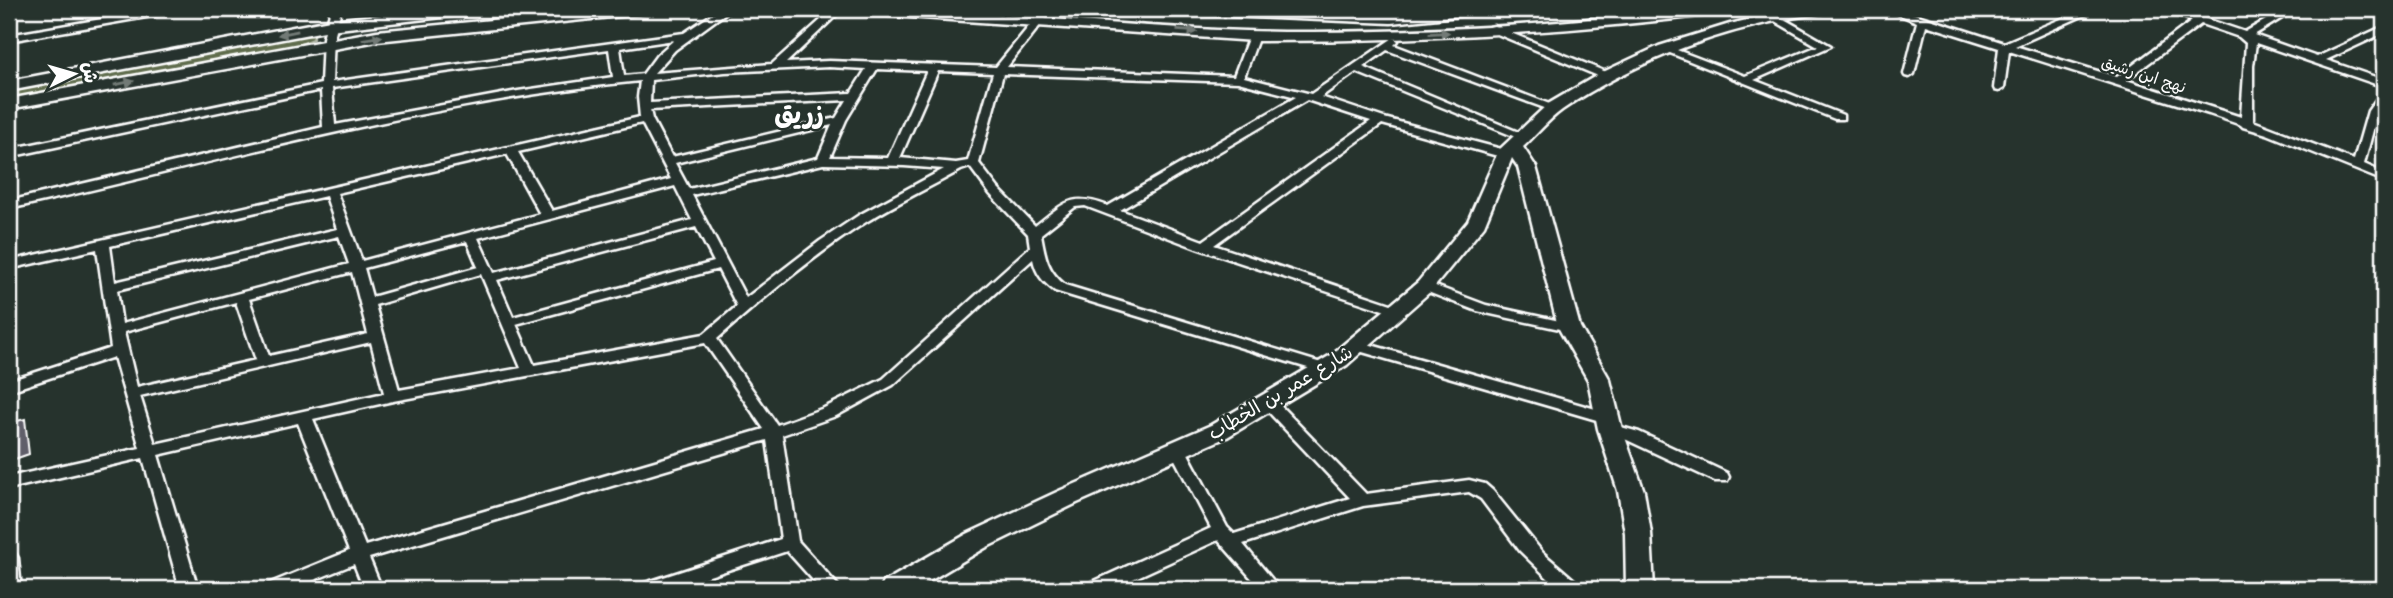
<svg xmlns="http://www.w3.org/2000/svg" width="2393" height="598" font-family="Mali,'Playpen Sans Arabic',sans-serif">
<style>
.green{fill:#606d4e;stroke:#b0b6a6;stroke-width:2}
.building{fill:#615e6a;stroke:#fff;stroke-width:2}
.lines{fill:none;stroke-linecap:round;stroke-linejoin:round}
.street-casing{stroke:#fff;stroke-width:5}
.secondary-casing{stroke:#fff;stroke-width:5}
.street{fill:#26332d;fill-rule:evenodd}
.secondary{fill:#26332d;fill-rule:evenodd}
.oneway{fill:#727a76}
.labels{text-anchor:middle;stroke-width:5;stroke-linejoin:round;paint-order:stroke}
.far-street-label{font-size:16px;fill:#fff;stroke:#26332d}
.street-label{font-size:19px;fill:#fff;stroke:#26332d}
.district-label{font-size:26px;font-weight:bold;fill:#fff;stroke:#26332d}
</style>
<rect width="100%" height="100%" fill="#26332d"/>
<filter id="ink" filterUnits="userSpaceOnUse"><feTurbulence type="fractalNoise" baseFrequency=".0143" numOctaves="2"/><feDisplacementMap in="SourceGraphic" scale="14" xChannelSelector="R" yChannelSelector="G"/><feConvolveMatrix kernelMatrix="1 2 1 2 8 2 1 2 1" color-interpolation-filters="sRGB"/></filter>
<g filter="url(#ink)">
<path class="green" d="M297 35 314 36 313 39 298 45 9 100V89Z"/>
<path class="building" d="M25 419 29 454 9 461V423Z"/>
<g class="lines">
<defs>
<g id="street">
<path d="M160 9H180L175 12 9 41V35Z"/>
<path d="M331 9H341L334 38 332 82 684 33 720 9H731L675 50 654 73 772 64 833 9H843L786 63 829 61 996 67 1043 9H1053L1007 67 1234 76 1249 36 1254 33 1259 36 1244 77 1311 94 1393 38 1398 41 1394 45 1560 108 1554 111 1550 110 1387 50 1363 67 1528 136 1522 139 1518 138 1356 72 1321 97 1384 118 1509 151 1511 154 1505 158 1382 124 1214 245 1403 308 1405 311 1403 314 1398 315 1199 249 1085 206 1075 207 1041 234C1045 256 1047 271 1065 285L1331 366 1334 369 1326 374 1321 372 1055 291C1043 282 1036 274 1033 259L893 385 836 416 782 435 798 541 841 589H821L787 551 669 589H639L642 584 781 539 767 440 369 558 382 589H364L354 564 292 589H265L268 584 349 551 298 423 158 455 198 589H180L143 458 9 489V477L140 448 114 357 9 391V381L111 348 97 249 9 269V261L640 117 638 97 640 81C425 102 218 162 9 209V201L323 127 321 90 9 157V149L321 84 323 38ZM674 40 657 55 643 74 624 76 620 48ZM609 49 613 77 518 91 335 125 332 88ZM829 67 866 69 851 93 650 103 651 80 725 72ZM877 69 927 71 888 158 830 157 846 120ZM938 71 993 73 968 161 956 163 900 158ZM1003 74 1238 82 1296 97 1108 206C1070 192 1065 203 1035 226L998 188 979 163ZM847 100 836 118 672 157 652 119 650 110ZM1307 100 1371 121 1203 241 1120 210ZM642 123 671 179 552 211 518 152ZM832 125 818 158 689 189 675 163ZM507 154 540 214 362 261 337 193ZM823 164 904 166 944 169 859 215 820 241 746 298 692 195ZM970 167 990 194 1028 234 1030 247 883 379 824 408 777 425 717 339C764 297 813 256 866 222 897 203 930 187 961 170ZM675 186 692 220 494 273 478 238ZM326 196 337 229 115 282 110 246ZM696 227 714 262 513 317 497 280ZM339 236 349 264 122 324 117 290ZM467 241 478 267 372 297 364 268ZM718 269 737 306 704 334 534 365 516 324ZM352 272 368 334 269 356 249 299ZM481 274 521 368 399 390 375 305ZM236 302 256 360 137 387 124 332ZM371 342 384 393 155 444 140 396ZM705 343 764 429 365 546 313 419 393 401Z"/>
<path d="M1886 9H1899L2004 43 2085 9H2098L2015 46 2117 77 2192 21 2163 9H2177L2245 32 2285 9H2297L2254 35 2317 57 2384 26V33L2326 60 2384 80V87L2256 43 2253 66V121L2354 160 2368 111 2380 94 2384 93V103L2376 119 2364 164 2384 173V181L2267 134 2243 127 2241 125 2209 114 2009 51 2004 88 1999 91 1995 90 1994 88 1999 48 1926 25 1914 74 1909 77 1905 76 1904 74 1917 22ZM2201 24 2239 37 2246 43 2241 117 2126 80Z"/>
<path d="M1777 15 1831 46 1754 80 1843 115V119H1835L1660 49 1661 47H1669L1745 76 1818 46 1773 20 1772 18Z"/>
<path d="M1494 26 1611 74 1612 76 1611 78H1603L1490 31V27Z"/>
<path d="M1425 282 1486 305 1569 323 1576 327 1569 331 1477 311 1420 289 1418 286 1420 283Z"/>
<path d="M1357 341 1613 414 1615 418 1613 422 1607 423 1352 349 1350 346Z"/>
<path d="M1269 398 1274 399 1366 494 1469 480 1485 484 1493 491 1543 553 1579 584 1582 589H1560L1554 584 1520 551 1481 499 1469 492 1363 506 1243 544 1280 589H1261L1218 540 1111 589H1085L1088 584 1211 528 1170 450 1172 446H1184L1227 527 1234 534 1350 498 1264 407 1261 403 1264 399Z"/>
<path d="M1610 424 1639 432 1727 473 1729 477 1727 481H1715L1627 440 1604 433 1602 429 1604 425Z"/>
<path d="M9 551 15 553 18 558 21 589H9Z"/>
</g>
<g id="secondary">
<path d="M439 9H484L477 13 330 30 9 91V81L330 20Z"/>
<path d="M608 9H657L650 13 377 41 9 109V99L377 31Z"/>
<path d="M843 9C1000 9 1157 33 1314 32 1396 31 1477 29 1558 22 1616 17 1675 6 1732 9L1725 13C1568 33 1412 41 1254 41L850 13Z"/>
<path d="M1153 9H1257L1391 15 1446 9H1492L1485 13 1391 23 1160 13Z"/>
<path d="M1793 9H1830L1823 13C1731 25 1639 58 1562 110 1548 120 1536 135 1523 147L1536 167 1580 327 1610 380 1622 429 1644 491 1651 533 1654 589H1626L1625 533 1618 491 1598 429 1588 380 1558 327 1518 167 1512 158 1484 226 1432 290 1347 365 1227 437 1077 503 985 548 916 589H880L884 582 967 534 1059 491 1211 425 1331 355 1418 282 1468 221 1499 150 1548 104 1601 73 1659 46 1730 24Z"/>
</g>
</defs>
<use href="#street" class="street-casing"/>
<use href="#secondary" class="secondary-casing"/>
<use href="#street" class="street"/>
<use href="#secondary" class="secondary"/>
</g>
<defs><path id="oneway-solid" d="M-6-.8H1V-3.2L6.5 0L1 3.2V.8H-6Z" transform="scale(1.75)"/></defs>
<g class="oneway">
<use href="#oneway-solid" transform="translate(1187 31) rotate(4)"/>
<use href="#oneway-solid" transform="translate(288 33) rotate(169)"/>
<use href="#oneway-solid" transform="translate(1439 33) rotate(-3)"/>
<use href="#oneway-solid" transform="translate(372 38) rotate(-9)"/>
<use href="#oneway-solid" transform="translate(124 83) rotate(-11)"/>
</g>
</g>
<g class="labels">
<g class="far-street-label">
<text transform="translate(2144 74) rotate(18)" y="6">نهج ابن رشيق</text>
</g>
<g class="street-label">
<text transform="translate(1280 392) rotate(-31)" y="7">شارع عمر بن الخطاب</text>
</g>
<g class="district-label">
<text x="799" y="123">زريق</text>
</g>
</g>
<rect width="2393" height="598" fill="none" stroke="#26332d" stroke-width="35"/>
<rect x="18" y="18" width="2358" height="563" fill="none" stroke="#fff" stroke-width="2.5" filter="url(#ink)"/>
<g transform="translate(74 74) rotate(85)" stroke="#26332d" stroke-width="5" paint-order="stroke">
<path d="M0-5L12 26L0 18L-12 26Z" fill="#ffffff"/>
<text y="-10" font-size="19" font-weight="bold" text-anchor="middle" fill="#ffffff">ش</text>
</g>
</svg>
